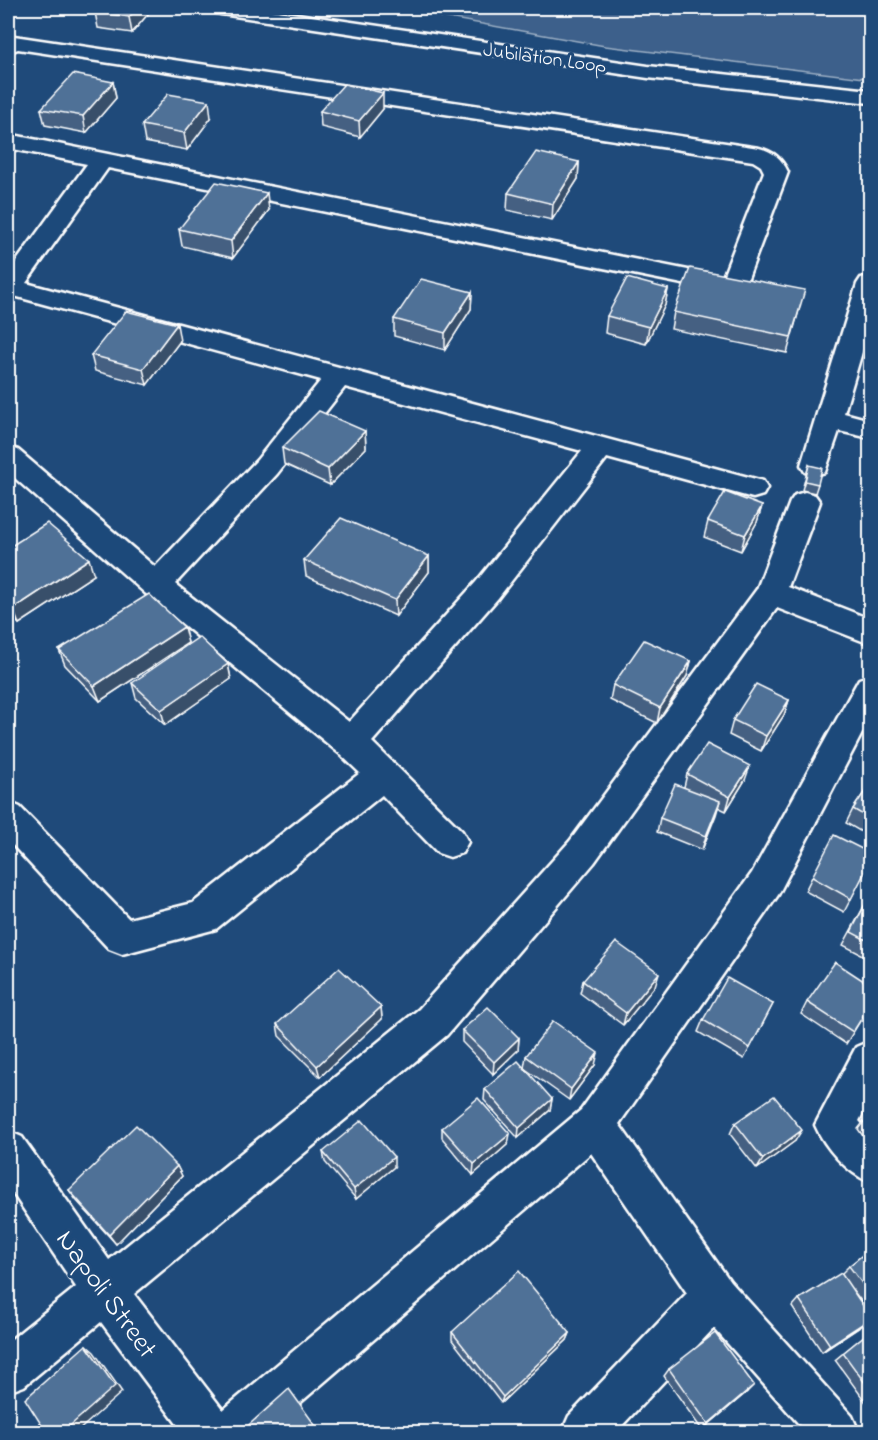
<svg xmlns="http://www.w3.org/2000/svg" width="878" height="1440" font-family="'Indie Flower',sans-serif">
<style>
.green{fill:#3c618b;stroke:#9eb0c5;stroke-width:1.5}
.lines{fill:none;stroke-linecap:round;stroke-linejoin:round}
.minor-casing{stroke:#fff;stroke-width:5}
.major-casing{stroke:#fff;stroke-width:5}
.minor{fill:#1f4a7a;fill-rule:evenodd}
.major{fill:#1f4a7a;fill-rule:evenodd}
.wall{fill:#456182;stroke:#fff;stroke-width:1.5}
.shaded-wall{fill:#384f6a;stroke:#fff;stroke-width:1.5}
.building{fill:#507197;stroke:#fff;stroke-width:1.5}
.labels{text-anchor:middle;stroke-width:6;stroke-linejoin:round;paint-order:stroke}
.far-street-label{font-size:20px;fill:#fff;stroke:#1f4a7a}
.near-street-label{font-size:28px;fill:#fff;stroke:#1f4a7a}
</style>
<rect width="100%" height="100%" fill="#1f4a7a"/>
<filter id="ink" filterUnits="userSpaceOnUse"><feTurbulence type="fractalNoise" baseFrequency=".0167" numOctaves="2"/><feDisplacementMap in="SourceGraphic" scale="12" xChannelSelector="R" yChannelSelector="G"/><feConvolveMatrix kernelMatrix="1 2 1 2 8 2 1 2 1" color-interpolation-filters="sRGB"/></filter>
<g filter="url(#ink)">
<path class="green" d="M393 8H870V75L864 78 605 46Z"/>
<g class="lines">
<defs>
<g id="minor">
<path d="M14 36 759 148C774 152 781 158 788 172L745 286 741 292 732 294 108 168 26 283 763 481 767 488 763 495 753 498 607 458 498 598 372 742 462 831 468 842 462 853 450 857 438 853 382 795 216 929 122 954 109 949 8 840V802L20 807 129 919 193 903 360 773 339 753 145 593 8 472V447L18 450 155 567 257 460 321 380 14 296 8 298V273L87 164 8 148V134L723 277 764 172 761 166 753 161 18 49 8 53V37ZM345 387 582 451 476 582 349 722 175 584 277 474Z"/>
<path d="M870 276V325L844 413 870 420V438L839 431 825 472 815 475 805 472 801 465 857 284 861 278Z"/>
<path d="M805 492 815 495 820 502 788 587 870 619V644L777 608 594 863 447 1035 134 1294 223 1410 581 1110 752 873 859 679 870 675V718L778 895 619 1124 730 1281 852 1416 859 1432H806L714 1328 616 1432H562L569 1416 687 1293 591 1153 266 1432H183L101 1322 24 1386 8 1392V1342L76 1287 8 1186V1131L22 1137 109 1260 419 1009 570 841 757 589 790 502 795 495Z"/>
<path d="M870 1041V1099L859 1121 870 1133V1182C847 1173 825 1148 815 1125L856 1047Z"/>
</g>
<path id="major" d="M211 8H257L648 66 870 90V103L648 78 221 14 214 12Z"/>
</defs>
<use href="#minor" class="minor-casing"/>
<use href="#major" class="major-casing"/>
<use href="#minor" class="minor"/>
<use href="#major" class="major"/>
</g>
<g class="wall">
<path d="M98 8H153L132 33 98 28 95 12Z"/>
<path d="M113 82 116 98 86 133 45 125 41 109Z"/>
<path d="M383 109 360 137 321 127 320 111Z"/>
<path d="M211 118 187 150 145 142 142 125Z"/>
<path d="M579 162 578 179 552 220 507 210 508 193Z"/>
<path d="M269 210 233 258 182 246 179 229Z"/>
<path d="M668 289 665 305 646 344 605 333 607 316Z"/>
<path d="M472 292 471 309 445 350 394 336V319Z"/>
<path d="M800 307 787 353 671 329 674 312Z"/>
<path d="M180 341 147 385 95 371 91 355Z"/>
<path d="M365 431 366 448 330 485 284 464 282 448Z"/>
<path d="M809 465 818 484 815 493 802 490Z"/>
<path d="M762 506 757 522 741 551 704 537 708 521Z"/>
<path d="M8 548 94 575 19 624 8 614Z"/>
<path d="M429 556V572L396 616 306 576 304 560Z"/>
<path d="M184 627 188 643 100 701 65 665 59 650Z"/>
<path d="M691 661 687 676 657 723 610 700 613 685Z"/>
<path d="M228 664 231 679 165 725 136 698 132 683Z"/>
<path d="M789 700 784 715 761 751 729 735 733 720Z"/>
<path d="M687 774 745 780 726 811 718 807 702 850 657 832 660 818 684 787Z"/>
<path d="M870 784V837L846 823 853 809Z"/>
<path d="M870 862 844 912 805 891 812 877Z"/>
<path d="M870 895V959L843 945Z"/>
<path d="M583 981 655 986 623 1025 580 993Z"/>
<path d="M807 1002 870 1005 846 1044 801 1014Z"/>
<path d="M773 1004 744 1059 698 1032 703 1020Z"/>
<path d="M381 1007 382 1019 320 1077 279 1036 277 1024Z"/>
<path d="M462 1030 519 1038 518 1050 493 1074 462 1042Z"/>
<path d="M526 1056 595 1065 569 1100 524 1068Z"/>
<path d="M485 1089 552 1099 550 1110 518 1138 484 1100Z"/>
<path d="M870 1115V1146L858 1129 866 1119Z"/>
<path d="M735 1123 795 1141 757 1169 730 1134Z"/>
<path d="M442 1128 508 1144 473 1175 442 1138Z"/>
<path d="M323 1152 394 1167 356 1199 325 1162Z"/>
<path d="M177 1166 182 1176 116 1244 76 1200 69 1190Z"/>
<path d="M870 1249V1313L852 1289 863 1325 822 1352 792 1307 799 1299 841 1274 849 1266Z"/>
<path d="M870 1331V1408L835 1360Z"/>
<path d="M452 1332 570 1333 567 1340 501 1403 452 1340Z"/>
<path d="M669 1369 747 1392 702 1430 664 1376Z"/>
</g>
<g class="shaded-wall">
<path d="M137 8H153L132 33 129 17Z"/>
<path d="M113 82 116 98 86 133 83 116Z"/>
<path d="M383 93V109L360 137 359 121Z"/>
<path d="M209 101 211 118 187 150 184 133Z"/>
<path d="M579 162 578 179 552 220 553 204Z"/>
<path d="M267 193 269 210 233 258 231 241Z"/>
<path d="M9 211 14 228 8 234V213Z"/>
<path d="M668 289 665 305 646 344 649 327Z"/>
<path d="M472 292 471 309 445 350V333Z"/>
<path d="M177 324 180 341 147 385 143 369Z"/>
<path d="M365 431 366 448 330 485 328 469Z"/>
<path d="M762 506 757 522 741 551 745 535Z"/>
<path d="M429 556V572L396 616 395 600Z"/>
<path d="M89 559 94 575 19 624 13 609Z"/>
<path d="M184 627 188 643 100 701 94 686Z"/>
<path d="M691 661 687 676 657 723 660 708Z"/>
<path d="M228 664 231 679 165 725 161 710Z"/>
<path d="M789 700 784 715 761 751 766 736Z"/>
<path d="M750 766 745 780 726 811 730 797Z"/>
<path d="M720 801 716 815 702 850 706 836Z"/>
<path d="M659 973 655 986 623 1025 626 1013Z"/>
<path d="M381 1007 382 1019 320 1077 317 1066Z"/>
<path d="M519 1038 518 1050 493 1074 494 1062Z"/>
<path d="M598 1053 595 1065 569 1100 571 1089Z"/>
<path d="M552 1099 550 1110 518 1138 519 1128Z"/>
<path d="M802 1130 795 1141 757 1169 763 1159Z"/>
<path d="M510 1134 508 1144 473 1175 474 1164Z"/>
<path d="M394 1157V1167L356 1199 354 1189Z"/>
<path d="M177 1166 182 1176 116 1244 109 1235Z"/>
<path d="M870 1319 863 1325 822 1352 830 1345Z"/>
<path d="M570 1333 567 1340 501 1403 503 1397Z"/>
<path d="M86 1345 94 1352 122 1392 77 1432H63Z"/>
<path d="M754 1385 747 1392 702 1430 708 1424Z"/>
</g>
<g class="building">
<path d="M98 8H137L129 17 95 12Z"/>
<path d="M73 74 113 82 83 116 41 109Z"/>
<path d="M344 84 383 93 359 121 320 111Z"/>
<path d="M168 94 209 101 184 133 142 125Z"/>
<path d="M536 152 579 162 553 204 508 193Z"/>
<path d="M216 182 267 193 231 241 179 229Z"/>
<path d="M690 268 805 290 791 337 674 312Z"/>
<path d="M627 278 668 289 649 327 607 316Z"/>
<path d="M421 279 472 292 445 333 394 319Z"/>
<path d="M126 311 177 324 143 369 91 355Z"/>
<path d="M319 411 365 431 328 469 282 448Z"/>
<path d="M809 465 822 468 818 484 805 481Z"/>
<path d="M725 492 762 506 745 535 708 521Z"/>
<path d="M341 518 429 556 395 600 304 560Z"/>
<path d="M47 523 89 559 13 609 8 604V548Z"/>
<path d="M149 594 184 627 94 686 59 650Z"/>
<path d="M199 637 228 664 161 710 132 683Z"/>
<path d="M644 640 691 661 660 708 613 685Z"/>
<path d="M756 684 789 700 766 736 733 720Z"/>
<path d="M707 744 750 766 730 797 687 774Z"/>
<path d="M675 784 720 801 706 836 660 818Z"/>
<path d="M870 784V819L853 809Z"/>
<path d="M834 835 870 853V862L851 899 812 877Z"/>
<path d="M870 895V942L851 932Z"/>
<path d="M616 942 659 973 626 1013 583 981Z"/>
<path d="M835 962 870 985V1005L853 1032 807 1002Z"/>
<path d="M339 968 381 1007 317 1066 277 1024Z"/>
<path d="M727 978 773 1004 750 1048 703 1020Z"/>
<path d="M488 1007 519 1038 494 1062 462 1030Z"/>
<path d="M553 1021 598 1053 571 1089 526 1056Z"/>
<path d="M518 1061 552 1099 519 1128 485 1089Z"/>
<path d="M774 1096 802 1130 763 1159 735 1123Z"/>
<path d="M478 1098 510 1134 474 1164 442 1128Z"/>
<path d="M870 1115V1125L866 1119Z"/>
<path d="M362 1120 394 1157 354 1189 323 1152Z"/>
<path d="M136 1125 177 1166 109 1235 69 1190Z"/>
<path d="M870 1249V1294L849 1266Z"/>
<path d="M519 1271 570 1333 503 1397 452 1332Z"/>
<path d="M841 1273 870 1316V1319L830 1345 799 1299Z"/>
<path d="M870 1331V1390L843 1353Z"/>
<path d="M715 1333 754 1385 708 1424 669 1369Z"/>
<path d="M86 1345 115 1386 63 1432H46L25 1399Z"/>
<path d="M289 1389 320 1432H241Z"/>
</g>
</g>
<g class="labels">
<g class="far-street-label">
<text transform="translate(545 57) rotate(8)" y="7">Jubilation Loop</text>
</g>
<g class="near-street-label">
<text transform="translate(108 1293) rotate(54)" y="10">Napoli Street</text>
</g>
</g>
<rect width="878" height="1440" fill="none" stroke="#1f4a7a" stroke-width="30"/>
<rect x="15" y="15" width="848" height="1410" fill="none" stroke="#fff" stroke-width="2" filter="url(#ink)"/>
</svg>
